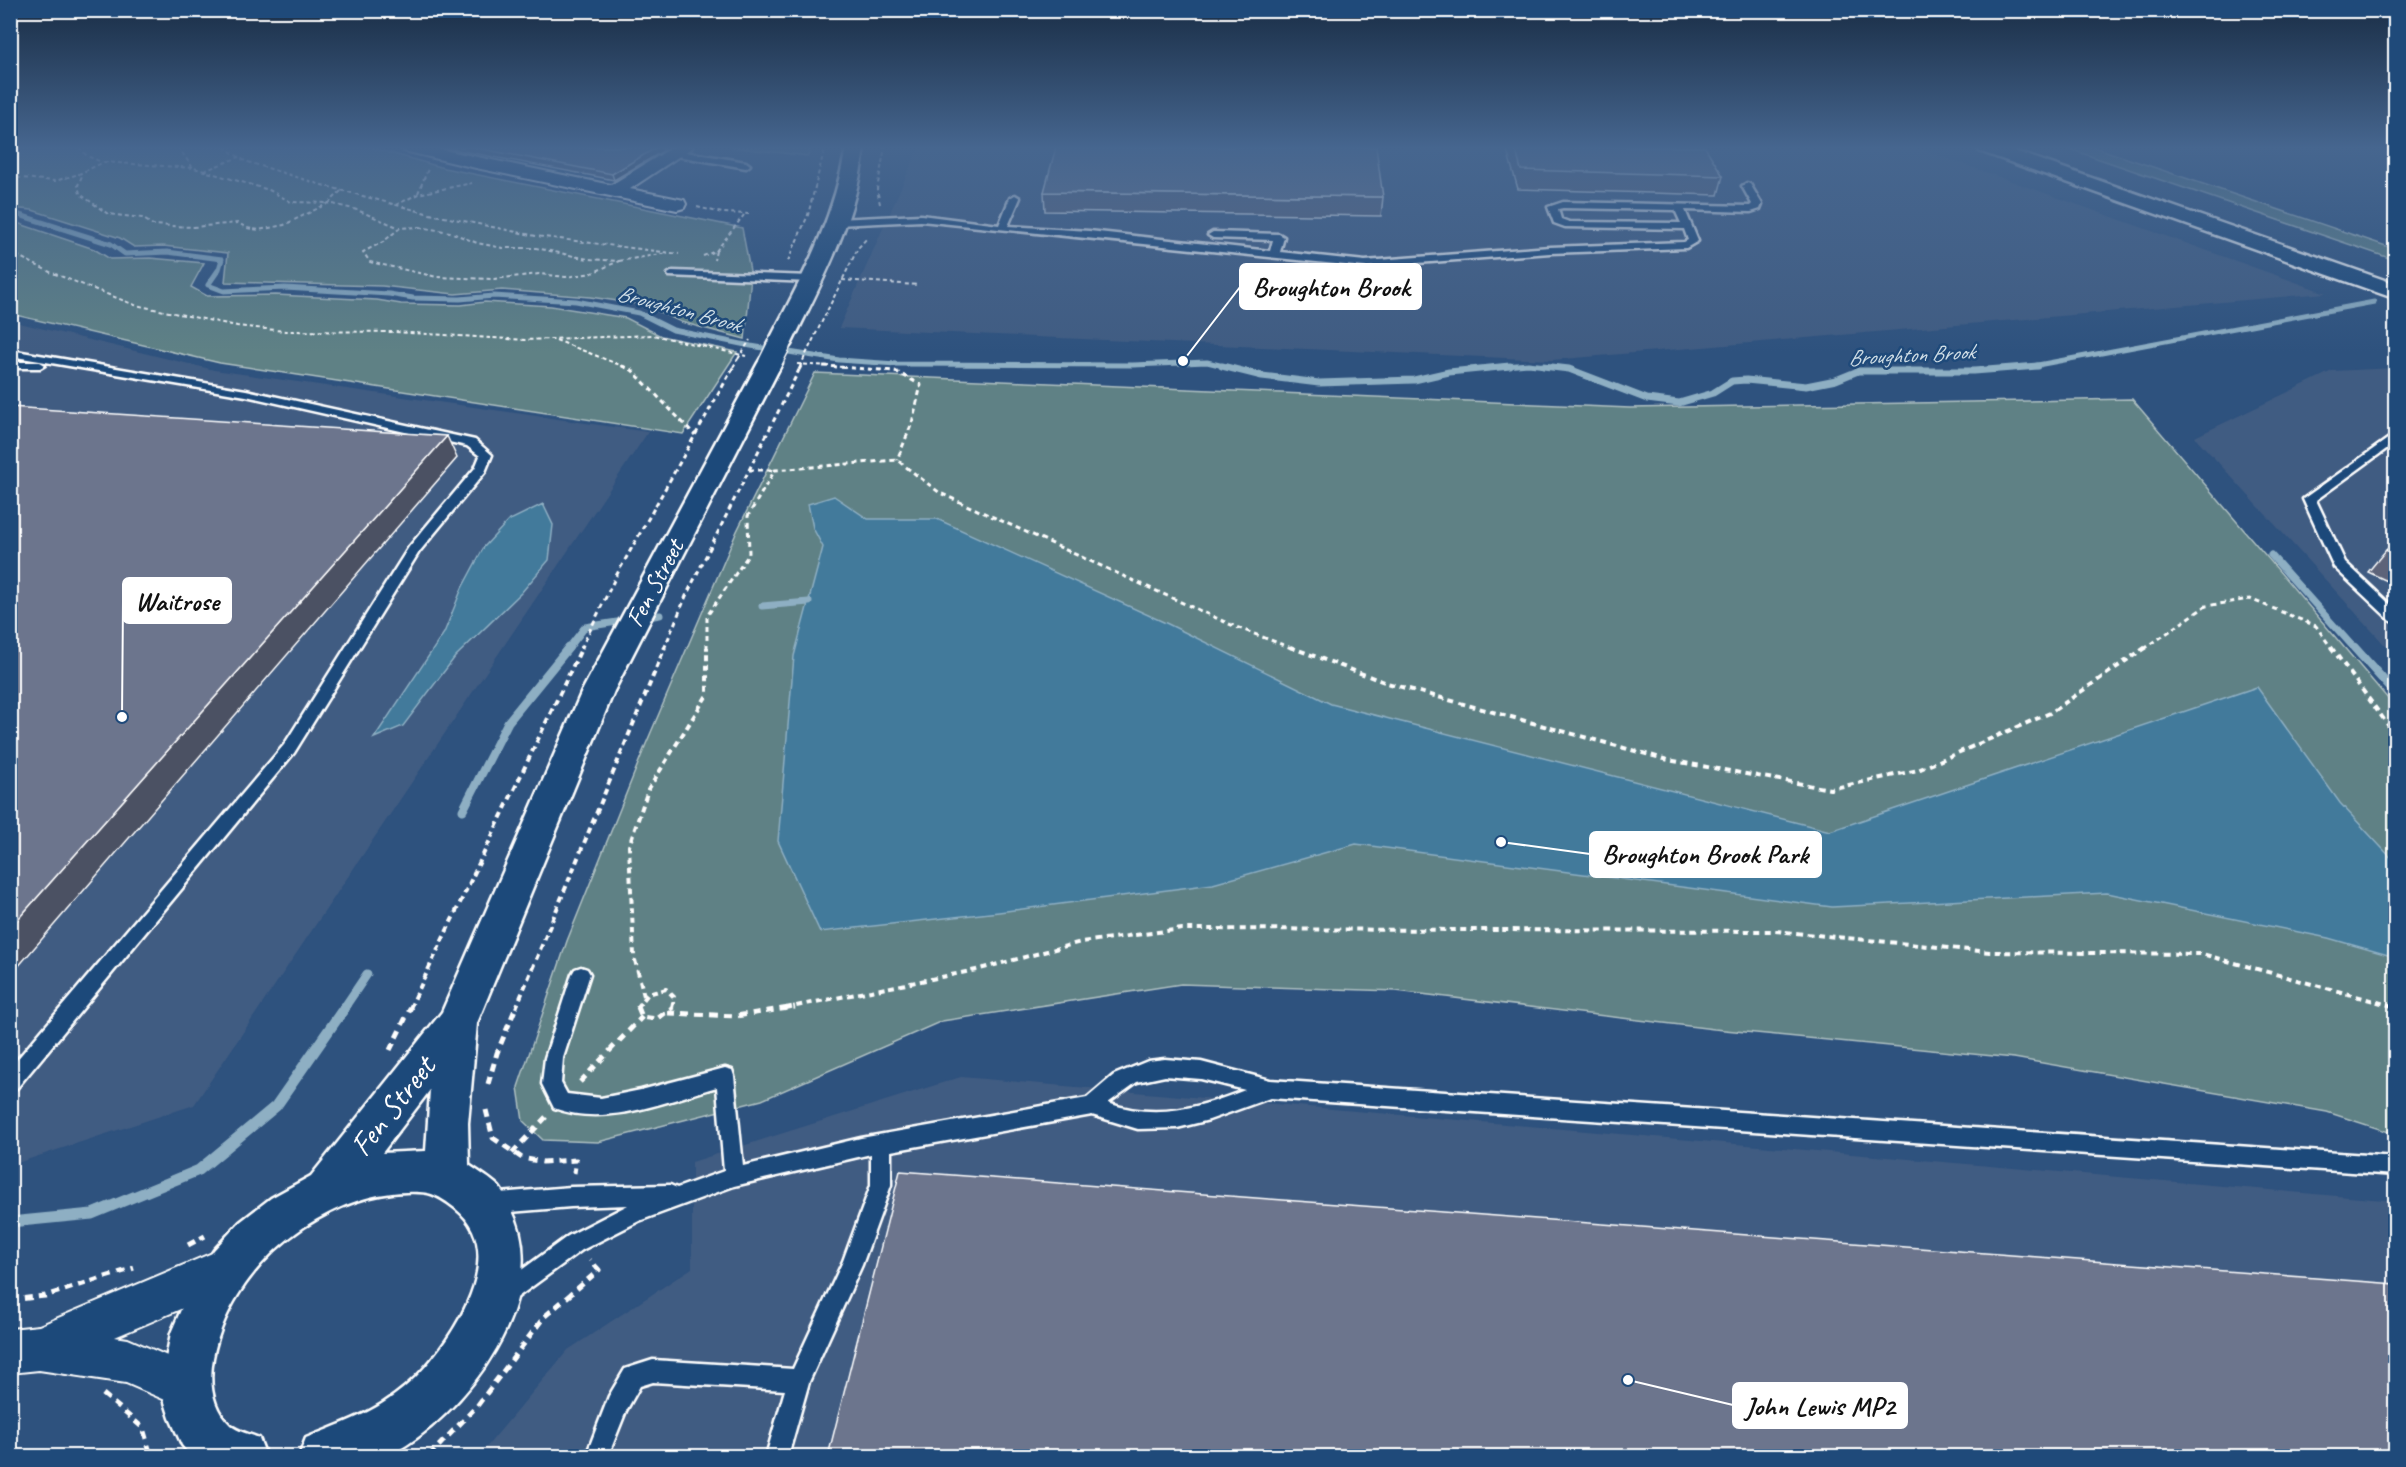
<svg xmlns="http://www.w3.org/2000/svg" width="2406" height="1467" font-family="Caveat,sans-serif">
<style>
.built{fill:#415c82}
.green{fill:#5f8185;stroke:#afc0c2;stroke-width:1.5}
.water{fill:#427a9b;stroke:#8eafc3;stroke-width:1.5}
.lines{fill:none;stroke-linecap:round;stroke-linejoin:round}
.stream-far3{stroke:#8eafc3;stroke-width:5}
.stream-far2{stroke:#8eafc3;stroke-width:7}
.stream-far1{stroke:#8eafc3;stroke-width:9}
.stream{stroke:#8eafc3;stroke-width:11}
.lane-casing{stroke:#fff;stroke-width:5}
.street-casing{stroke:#fff;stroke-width:4}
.secondary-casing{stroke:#fff;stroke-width:5}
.highway-casing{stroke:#fff;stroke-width:5}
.path-far3{stroke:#fff;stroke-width:2;stroke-dasharray:4 3;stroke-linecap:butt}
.path-far2{stroke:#fff;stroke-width:3;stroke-dasharray:5 4;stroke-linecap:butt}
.path-far1{stroke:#fff;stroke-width:4;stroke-dasharray:6 4.5;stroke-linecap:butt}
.path{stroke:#fff;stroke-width:5;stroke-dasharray:8 6;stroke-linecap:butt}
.lane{fill:#1f4a7a;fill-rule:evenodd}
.street{fill:#1f4a7a;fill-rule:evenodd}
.secondary{fill:#1f4a7a;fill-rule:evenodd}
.highway{fill:#1f4a7a;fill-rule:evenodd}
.secondary-bridge-casing{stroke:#fff;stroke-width:25;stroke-linecap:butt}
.path-bridge-far1{stroke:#fff;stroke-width:2;stroke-dasharray:4 3;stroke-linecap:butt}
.path-bridge{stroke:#fff;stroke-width:3;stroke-dasharray:5 4;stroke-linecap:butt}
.secondary-bridge{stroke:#1f4a7a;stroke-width:22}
.wall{fill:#5d6479;stroke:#fff;stroke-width:1.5}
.shaded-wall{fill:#4c5163;stroke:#fff;stroke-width:1.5}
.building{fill:#6c748d;stroke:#fff;stroke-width:1.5}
.labels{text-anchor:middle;stroke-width:5;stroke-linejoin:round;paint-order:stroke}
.far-water-label{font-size:22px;font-style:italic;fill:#d0dee6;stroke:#1f4a7a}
.street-label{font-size:26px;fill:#fff;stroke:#1f4a7a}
.near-street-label{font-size:32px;fill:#fff;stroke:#1f4a7a}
.leader{fill:none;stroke:#fff;stroke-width:2}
.callout-dot{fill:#fff;stroke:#1f4a7a;stroke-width:2}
.callout{fill:#fff;stroke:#fff;stroke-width:2}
.callout-label{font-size:27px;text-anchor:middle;font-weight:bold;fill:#111}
</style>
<rect width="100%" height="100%" fill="#2e527e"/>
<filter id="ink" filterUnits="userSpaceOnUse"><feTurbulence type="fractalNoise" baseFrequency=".0167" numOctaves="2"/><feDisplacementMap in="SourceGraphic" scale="12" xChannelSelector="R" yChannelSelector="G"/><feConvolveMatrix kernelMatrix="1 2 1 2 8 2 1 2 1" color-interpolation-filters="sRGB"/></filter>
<g filter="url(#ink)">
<g class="built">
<path d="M919 147H1915L2326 293 1552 360 839 328Z"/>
<path d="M11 321 214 370 648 432 194 1105 11 1165Z"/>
<path d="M2395 368V656L2195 437 2332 371Z"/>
<path d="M961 1077 2395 1201V1456H479L568 1350 692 1268V1162Z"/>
</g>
<g class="green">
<path d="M11 147H369L444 168 742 228 751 276 745 339 681 322 645 305 590 297 502 290 455 294 382 286 225 282 228 253 163 246 134 247 120 238 32 210 11 208Z"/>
<path d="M731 147H810L808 156Z"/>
<path d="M2064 147H2094L2395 249V260Z"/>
<path d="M11 221 94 249 110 259 150 258 204 263 191 287 207 296 276 295 377 300 401 304 461 305 485 302 551 306 626 318 661 336 737 352 683 434 220 363 11 314Z"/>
<path d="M815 373 1630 408 2132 399 2395 707V1134L2327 1112 2014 1058 1714 1029 1396 991 1181 984 942 1021 762 1100 598 1142 543 1140 523 1121 518 1087 567 941 646 744 737 531Z"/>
</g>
<g class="water">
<path d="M834 496 868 519H937L1168 624 1331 704 1830 831 2257 687 2340 803 2395 862V957L2328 938 2107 893 1832 907 1356 844 1213 884 999 912 820 932 778 841 794 656 823 547 813 528 808 504Z"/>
<path d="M543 504 553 525 549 560 521 593 455 657 403 726 374 738 444 633 462 588 484 547 508 521Z"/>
</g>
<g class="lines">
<g class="stream-far3">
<path d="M10 212 111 244 125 254 167 252 222 259 219 269 208 285 224 291 285 288 389 294 413 298 460 299 494 296 576 301 639 313 673 330 751 346 839 360 896 364 1133 365 1207 362 1228 367"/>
<path d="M1495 367 1528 364 1556 367"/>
<path d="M2027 367 2374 302"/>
</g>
<g class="stream-far2">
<path d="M1222 366 1262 376 1319 383 1414 380 1449 372 1510 366"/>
<path d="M1543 366 1569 369 1647 399 1679 403 1713 393 1732 381 1746 380 1806 386 1836 380 1858 371H1974L2038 366"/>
<path d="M2271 555 2355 649"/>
<path d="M762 606 809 602"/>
<path d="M642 618 660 615"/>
<path d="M568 649 585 627 630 620"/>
</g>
<g class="stream-far1">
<path d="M2354 647 2396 694"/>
<path d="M463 810 508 722 569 647"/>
<path d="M344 1008 367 974"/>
</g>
<path class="stream" d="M10 1222 92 1214 199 1170 276 1106 345 1007"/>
<defs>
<g id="lane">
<path d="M674 150 746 162 750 165 746 168 671 155V151Z"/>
<path d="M1747 183 1750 184 1762 204 1760 209 1751 212 1685 210 1698 241 1686 248 1550 253 1365 267 921 221 837 225 832 222 837 219 921 215 999 225 1010 198 1015 195 1020 198 1008 226 1089 231 1270 251 1273 240 1213 238 1208 235 1213 232 1279 234 1284 237 1280 252 1365 261 1550 247 1684 242 1688 240 1684 229 1565 227 1554 223 1548 207 1563 202 1750 206 1752 204 1742 186ZM1563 208 1675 210 1681 223 1569 222 1561 219 1558 209Z"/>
<path d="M673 271 811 276 816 279 811 282 669 276 668 274Z"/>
<path d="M10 350 246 390 475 440 492 455 485 472 419 552 294 753 17 1088 10 1090V1068L284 745 409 547 475 468 480 456 467 446 246 396 10 356Z"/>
<path d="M10 362H40L45 365 40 368H10Z"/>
<path d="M2396 433V442L2316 500 2345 562 2396 610V622L2391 621 2334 567 2303 499Z"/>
<path d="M581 967 587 969 590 974 563 1058 561 1083 567 1094 601 1098 641 1090 725 1068 732 1070 734 1076 743 1166 861 1138 1087 1098 1114 1075 1148 1061 1165 1059 1201 1062 1270 1080 2396 1157V1175L1270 1098 1209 1120 1177 1128 1138 1129 1092 1115 891 1151V1185L862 1265 809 1382 788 1456H766L785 1390 653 1382 640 1386 626 1411 608 1456H586L609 1396 625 1369 653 1360 793 1369 843 1261 871 1185V1154L734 1186 639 1221 582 1250 511 1302 504 1306 497 1302 493 1295 497 1288 568 1236 628 1205 571 1207 487 1214 480 1211 477 1204 480 1197 487 1194 571 1187 670 1185 677 1188 724 1171 717 1087C666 1101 606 1128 554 1108L542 1084 545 1058 572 974 575 969ZM1165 1076 1201 1079 1245 1090C1200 1108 1155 1120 1108 1103L1137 1082Z"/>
</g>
<g id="street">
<path d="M401 147H430L611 185 673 147H693L630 189 684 200 686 204 684 208 677 210 476 168 404 151Z"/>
<path d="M229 1246 244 1252 250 1267 244 1282 115 1337 128 1339 202 1371 208 1387 202 1403 186 1409 126 1383 39 1370 10 1373V1329L39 1326Z"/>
</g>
<g id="secondary">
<path d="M846 147H864C857 219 822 281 791 345L787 350 779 352 771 350 767 345C802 277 833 223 846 147Z"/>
<path d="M770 356 779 358 782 363 614 691 477 1023 468 1123 469 1165C479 1172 491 1179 499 1187 504 1193 507 1201 510 1207 557 1294 464 1419 387 1456H299L306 1438C350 1420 380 1412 416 1377 454 1339 511 1252 455 1208 437 1194 429 1191 406 1192 368 1193 335 1207 304 1227 259 1257 223 1305 213 1358 209 1382 211 1407 230 1425 238 1432 250 1434 259 1438L266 1456H191L182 1445 170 1418 164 1399 162 1379 171 1333 193 1282 214 1250 240 1222 271 1198 311 1176 442 1012 582 691 758 363 761 358ZM430 1090 426 1151 382 1153Z"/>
</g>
<path id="highway" d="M1977 147H2003L2396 284V299L1979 151Z"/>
</defs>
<use href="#lane" class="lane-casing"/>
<use href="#street" class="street-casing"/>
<use href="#secondary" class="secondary-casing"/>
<use href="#highway" class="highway-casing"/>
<g class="path-far3">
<path d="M79 147 87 156 102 162"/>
<path d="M178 147 193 168"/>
<path d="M224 147 245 161 322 185 430 214 536 236 679 254"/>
<path d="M104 162 194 168 269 190 291 202 329 203 284 225 259 230 247 228 238 223 193 227 153 225 142 218 108 214 80 194 78 185 82 176 79 174Z"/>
<path d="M204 171 239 157"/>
<path d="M10 177 55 181 79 174"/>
<path d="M341 191 329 203 357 210 400 228"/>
<path d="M418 193 428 169"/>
<path d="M880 204 877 189 885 147"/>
<path d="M396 205 418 194 472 183"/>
<path d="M697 207 722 213 749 214"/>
<path d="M419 227 450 232 477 243 503 248H536L588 259 619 261 592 273 566 277 539 274 494 279 437 277 370 262 363 252 383 242 400 228Z"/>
<path d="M716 251 744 215"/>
<path d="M10 252 50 272 135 305 237 326 285 331 395 332 525 340 653 335 746 356"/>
<path d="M703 256 716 251 714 260"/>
<path d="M619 261 668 253"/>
<path d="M788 261 808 215 825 147"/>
<path d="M842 280 918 285"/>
<path d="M556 340 625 367"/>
<path d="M809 348 858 248 867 238"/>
<path d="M797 364 844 367"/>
<path d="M733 367 738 359"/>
</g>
<g class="path-far2">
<path d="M622 366 632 370 695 435"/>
<path d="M823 366 895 371 921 385 912 423 897 460"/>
<path d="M749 470H774"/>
<path d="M581 649 616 576 734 366"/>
<path d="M664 649 686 596 799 370"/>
<path d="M707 649V616L749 554 748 516 775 470 897 460 940 493 1236 627 1294 649"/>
<path d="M2144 649 2206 606 2250 599 2316 626 2332 649"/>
</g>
<g class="path-far1">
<path d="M1290 647 1387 683 1668 760 1830 789 1918 770 2050 713 2146 647"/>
<path d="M2331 647 2396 736"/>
<path d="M644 996 634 956 629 846 648 790 707 695V647"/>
<path d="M410 1008 582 647"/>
<path d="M516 1008 665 647"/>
<path d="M637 1008 648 994 666 989 674 997 672 1008"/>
<path d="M786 1008 976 970 1081 942 1182 929 1775 931 1990 952 2202 954 2396 1007"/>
</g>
<g class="path">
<path d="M638 1007 642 1017 657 1019 673 1007"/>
<path d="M668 1013 736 1016 795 1007"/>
<path d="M390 1050 411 1007"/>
<path d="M580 1082 642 1017"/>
<path d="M488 1084 497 1053 516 1007"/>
<path d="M486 1110 493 1138 522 1158 543 1162 576 1160 574 1173"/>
<path d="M512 1153 546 1117"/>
<path d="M188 1245 205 1236"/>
<path d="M10 1300 45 1296 134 1268"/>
<path d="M103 1394 143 1428 151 1456"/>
<path d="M429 1456 477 1406 544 1317 599 1270 590 1260"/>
</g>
<use href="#lane" class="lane"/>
<use href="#street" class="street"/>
<use href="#secondary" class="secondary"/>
<use href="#highway" class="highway"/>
<defs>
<path id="secondary-bridge" d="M770 363 779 345"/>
</defs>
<use href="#secondary-bridge" class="secondary-bridge-casing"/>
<g class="path-bridge-far1">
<path d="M738 359 750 340"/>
<path d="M800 367 808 350"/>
</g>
<path class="path-bridge" d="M799 370 801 366"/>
<use href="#secondary-bridge" class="secondary-bridge"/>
</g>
<g class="wall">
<path d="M442 147H662L663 151 614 180Z"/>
<path d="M1506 147H1705L1723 176 1718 195 1518 189Z"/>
<path d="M1044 192 1383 197 1381 216 1045 211Z"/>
<path d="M2396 542V585L2368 572 2386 550Z"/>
</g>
<g class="shaded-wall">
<path d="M657 147H662L663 151 614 180 612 174Z"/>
<path d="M447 436 457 458 10 976V928Z"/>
</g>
<g class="building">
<path d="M472 147H657L612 174Z"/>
<path d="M1056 147H1376L1383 197 1044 192Z"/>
<path d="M1515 147H1705L1723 176 1521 170Z"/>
<path d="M10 407 447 436 10 928Z"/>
<path d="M2396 542V555L2386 550Z"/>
<path d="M900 1171 2396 1284V1456H828Z"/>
</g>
</g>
<linearGradient id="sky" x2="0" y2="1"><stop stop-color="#192d45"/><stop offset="0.42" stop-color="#46668f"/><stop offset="1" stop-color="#46668f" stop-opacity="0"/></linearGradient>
<rect width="2406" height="352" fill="url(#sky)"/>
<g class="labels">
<g class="far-water-label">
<text transform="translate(679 308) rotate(15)" y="8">Broughton Brook</text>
<text transform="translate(1911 354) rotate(-3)" y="8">Broughton Brook</text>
</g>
<g class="street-label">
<text transform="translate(654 583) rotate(-62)" y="9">Fen Street</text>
</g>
<g class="near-street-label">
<text transform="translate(392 1106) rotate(-52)" y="11">Fen Street</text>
</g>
</g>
<path class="leader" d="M1183 361L1240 287M122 717L123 601M1501 842L1590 854M1628 1380L1733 1405"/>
<g class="callout-dot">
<circle cx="1183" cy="361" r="6"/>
<circle cx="122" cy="717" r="6"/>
<circle cx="1501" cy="842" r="6"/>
<circle cx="1628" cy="1380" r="6"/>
</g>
<g class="callout">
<rect x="1240" y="264" width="181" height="45" rx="6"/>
<rect x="123" y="578" width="108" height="45" rx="6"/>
<rect x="1590" y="832" width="231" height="45" rx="6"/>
<rect x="1733" y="1383" width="174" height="45" rx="6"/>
</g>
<g class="callout-label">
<text x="1331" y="296">Broughton Brook</text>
<text x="177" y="610">Waitrose</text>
<text x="1705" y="863">Broughton Brook Park</text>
<text x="1820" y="1415">John Lewis MP2</text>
</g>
<rect width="2406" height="1467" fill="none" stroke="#1f4a7a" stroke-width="36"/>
<rect x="18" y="18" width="2370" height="1431" fill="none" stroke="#fff" stroke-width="2" filter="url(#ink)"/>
</svg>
